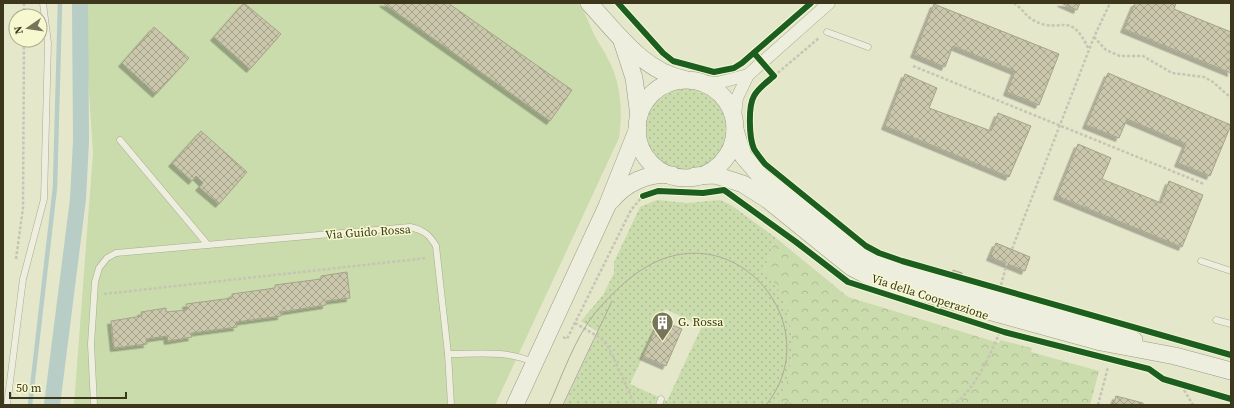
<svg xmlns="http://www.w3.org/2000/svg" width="1234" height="408" font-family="'Source Serif 4',serif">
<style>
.grass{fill:url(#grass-dots);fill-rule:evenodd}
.forest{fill:url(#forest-crowns)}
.garden{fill:#cadbac}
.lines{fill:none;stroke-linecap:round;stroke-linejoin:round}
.stream{stroke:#b7cdc6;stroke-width:4.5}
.canal{stroke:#b7cdc6;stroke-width:16}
.building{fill:url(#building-cross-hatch);stroke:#a6a38a;filter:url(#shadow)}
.lane-casing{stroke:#abaa95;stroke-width:7}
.street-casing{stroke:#abaa95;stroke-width:13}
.secondary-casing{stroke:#9a9a85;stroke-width:18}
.path{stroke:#c6c5b4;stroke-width:2.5;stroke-dasharray:3 2;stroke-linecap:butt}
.lane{stroke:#edeede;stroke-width:6}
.street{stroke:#edeede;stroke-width:12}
.secondary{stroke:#edeede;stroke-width:17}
.tram{stroke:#acac9d;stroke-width:1}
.cycleway-casing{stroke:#f6f9d0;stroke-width:8}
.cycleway{stroke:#1b5e20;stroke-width:6}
.labels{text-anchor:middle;stroke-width:3;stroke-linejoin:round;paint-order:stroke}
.street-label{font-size:12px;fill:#3b361c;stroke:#f6f9d0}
.poi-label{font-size:12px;fill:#3b361c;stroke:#f6f9d0;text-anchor:start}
</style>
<defs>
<pattern id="grass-dots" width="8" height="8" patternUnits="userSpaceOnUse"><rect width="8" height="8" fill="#cadbac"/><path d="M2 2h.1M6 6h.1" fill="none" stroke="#aebd93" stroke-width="1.8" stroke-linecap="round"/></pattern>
<pattern id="forest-crowns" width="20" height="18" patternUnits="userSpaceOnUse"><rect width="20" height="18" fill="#cadbac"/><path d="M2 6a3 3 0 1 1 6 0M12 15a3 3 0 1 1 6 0" fill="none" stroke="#aebd93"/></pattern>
<pattern id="building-cross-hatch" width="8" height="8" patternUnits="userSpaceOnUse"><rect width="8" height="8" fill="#cac7ac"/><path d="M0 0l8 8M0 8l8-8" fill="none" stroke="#a5a28b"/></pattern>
<filter id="shadow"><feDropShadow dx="-3.5" dy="3.5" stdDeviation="0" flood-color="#0004"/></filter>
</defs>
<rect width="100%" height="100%" fill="#e5e7cb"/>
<g class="grass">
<circle cx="686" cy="129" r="40"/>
<path d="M657 200 687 203 720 200 731 205 776 238 764 270C773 280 782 293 786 307 796 336 795 380 774 405H564L598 332 581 321 603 295 614 273V262L640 207ZM665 309 702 326 667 401 630 384Z"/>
</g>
<path class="forest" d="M776 238 848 297 999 343 1000 340 1032 348 1031 352 1099 371 1090 405H774C795 380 796 336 786 307 782 293 773 280 764 270Z"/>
<path class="garden" d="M83 3H578C586 12 589 25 595 36 598 43 604 50 607 57 621 82 623 110 619 138L495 405H74L93 153Z"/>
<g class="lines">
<path class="stream" d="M30 405 55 187 60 3"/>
<path class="canal" d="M52 405 78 199 81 141 80 3"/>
</g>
<g class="building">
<path d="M244 3 281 34 250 69 214 37Z"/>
<path d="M383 3H448L572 90 550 121Z"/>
<path d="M1061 3H1080L1077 10Z"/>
<path d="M1135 3H1176L1174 9 1231 32V73L1124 29Z"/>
<path d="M934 4 1059 54 1039 105 1007 92 1015 71 953 46 945 67 914 54Z"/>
<path d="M154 27 189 58 156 94 122 63Z"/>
<path d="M1108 73 1231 125 1210 176 1178 163 1186 144 1127 119 1119 138 1086 125Z"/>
<path d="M905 74 937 88 929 108 991 131 998 113 1031 126 1009 177 885 126Z"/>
<path d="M201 131 247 172 219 204 199 187 203 183 196 176 192 181 172 163Z"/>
<path d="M1078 144 1111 158 1102 179 1161 203 1169 181 1203 195 1182 247 1057 196Z"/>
<path d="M996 243 1030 257 1025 271 990 257Z"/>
<path d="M953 270 962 273 961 277 952 274Z"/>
<path d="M347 272 350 298 326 301V305L281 312V316L236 322 237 327 191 333 192 337 168 341 167 336 146 339 147 344 114 348 111 321 142 316 141 312 166 308V312L187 310 186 304 232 298V294L275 288V285L321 279V276Z"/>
<path d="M660 320 682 329 666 366 643 356Z"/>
<path d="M1116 396 1143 403V405H1113Z"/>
</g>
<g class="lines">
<defs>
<g id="lane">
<path d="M827 32 868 47"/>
<path d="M120 140 208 245"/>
<path d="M1201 261 1231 271"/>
<path d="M1216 320 1231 324"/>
<path d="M448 354C477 354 506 350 533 362"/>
<path d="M7 405 23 279 44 199 48 43 43 3"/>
<path d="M94 405 91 344 95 282 99 268 107 258 116 253 410 227C423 230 429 234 436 246L448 354 451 405"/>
<path d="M659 405 661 399"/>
</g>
<g id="street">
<path d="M698 81 717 83 748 75"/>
<path d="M734 123 737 98 748 75 829 3"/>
</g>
<g id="secondary">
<path d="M589 3C616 32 644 72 684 79"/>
<path d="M622 41 634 78 639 116"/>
<circle cx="686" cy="129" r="49"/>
<path d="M735 130 743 156 760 176 845 243 872 262 907 274 1096 327 1134 340"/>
<path d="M695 176 715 175 743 184 768 200 851 267 876 280 1101 342 1175 356 1231 371"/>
<path d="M611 201C625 183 649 172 672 175"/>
<path d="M515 405 607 206 638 128"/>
</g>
</defs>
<use href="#lane" class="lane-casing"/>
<use href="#street" class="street-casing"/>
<use href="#secondary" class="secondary-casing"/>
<g class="path">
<path d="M618 3 660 50"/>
<path d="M1014 3C1022 8 1027 18 1035 21 1061 35 1070 8 1089 50"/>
<path d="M24 16V3"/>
<path d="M1094 37 1106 50 1120 56H1143L1172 73 1204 77 1213 82 1231 98"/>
<path d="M913 66 1204 184"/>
<path d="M774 76 819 38"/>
<path d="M1012 249 1094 37 1110 3"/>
<path d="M16 259 23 208 24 40"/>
<path d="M1001 285 1007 263"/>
<path d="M104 294 427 258"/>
<path d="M575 323 602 339 609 348 635 405"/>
<path d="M563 337 567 339 631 210 641 198"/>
<path d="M1184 390 1193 405"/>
<path d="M785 405 787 403 793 405"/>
<path d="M952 405C974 392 989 357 999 334"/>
<path d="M1098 405 1108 367"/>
</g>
<use href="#lane" class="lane"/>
<use href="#street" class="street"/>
<use href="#secondary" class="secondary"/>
<g class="tram">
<path d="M549 405C562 376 575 338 595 313 612 293 635 270 660 260 747 225 826 332 766 405"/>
<path d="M563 405 612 301"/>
</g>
<defs>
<g id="cycleway">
<path d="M618 3 663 53 673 61 714 72 734 68 742 63 811 3"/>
<path d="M754 53 774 76C767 82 758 88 754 96 748 106 749 138 754 149 757 154 761 159 765 164L866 246 879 253 902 261 1231 355"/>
<path d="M643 196 658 191 703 193 724 190 796 242 848 282 1004 332 1149 369 1163 379 1231 399"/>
</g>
</defs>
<use href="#cycleway" class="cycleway-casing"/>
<use href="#cycleway" class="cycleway"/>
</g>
<defs>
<symbol id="building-pin" viewBox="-11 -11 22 30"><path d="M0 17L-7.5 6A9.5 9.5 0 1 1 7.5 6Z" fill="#767459" stroke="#f6f9d0"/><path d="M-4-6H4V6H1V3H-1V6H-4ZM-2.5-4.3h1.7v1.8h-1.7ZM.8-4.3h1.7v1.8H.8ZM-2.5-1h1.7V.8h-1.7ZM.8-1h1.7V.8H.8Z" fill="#fff"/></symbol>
</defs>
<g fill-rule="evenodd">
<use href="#building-pin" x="650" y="310" width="25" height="34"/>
</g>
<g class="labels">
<g class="street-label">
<text transform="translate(368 232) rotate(-4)" y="4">Via Guido Rossa</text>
<text transform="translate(930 297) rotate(18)" y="4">Via della Cooperazione</text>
</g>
<g class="poi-label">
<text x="678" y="326">G. Rossa</text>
</g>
</g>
<rect width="1234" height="408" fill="none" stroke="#3b361c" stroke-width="8"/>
<g transform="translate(28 28) rotate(257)"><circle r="19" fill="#f6f9d0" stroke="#abab88"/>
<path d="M0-3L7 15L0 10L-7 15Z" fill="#767459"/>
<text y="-6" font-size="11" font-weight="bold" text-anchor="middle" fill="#3b361c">N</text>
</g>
<path d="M10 392v6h116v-6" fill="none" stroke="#3b361c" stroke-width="2"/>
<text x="16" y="392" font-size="12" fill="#3b361c" stroke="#f6f9d0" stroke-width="3" paint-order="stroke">50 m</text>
</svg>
